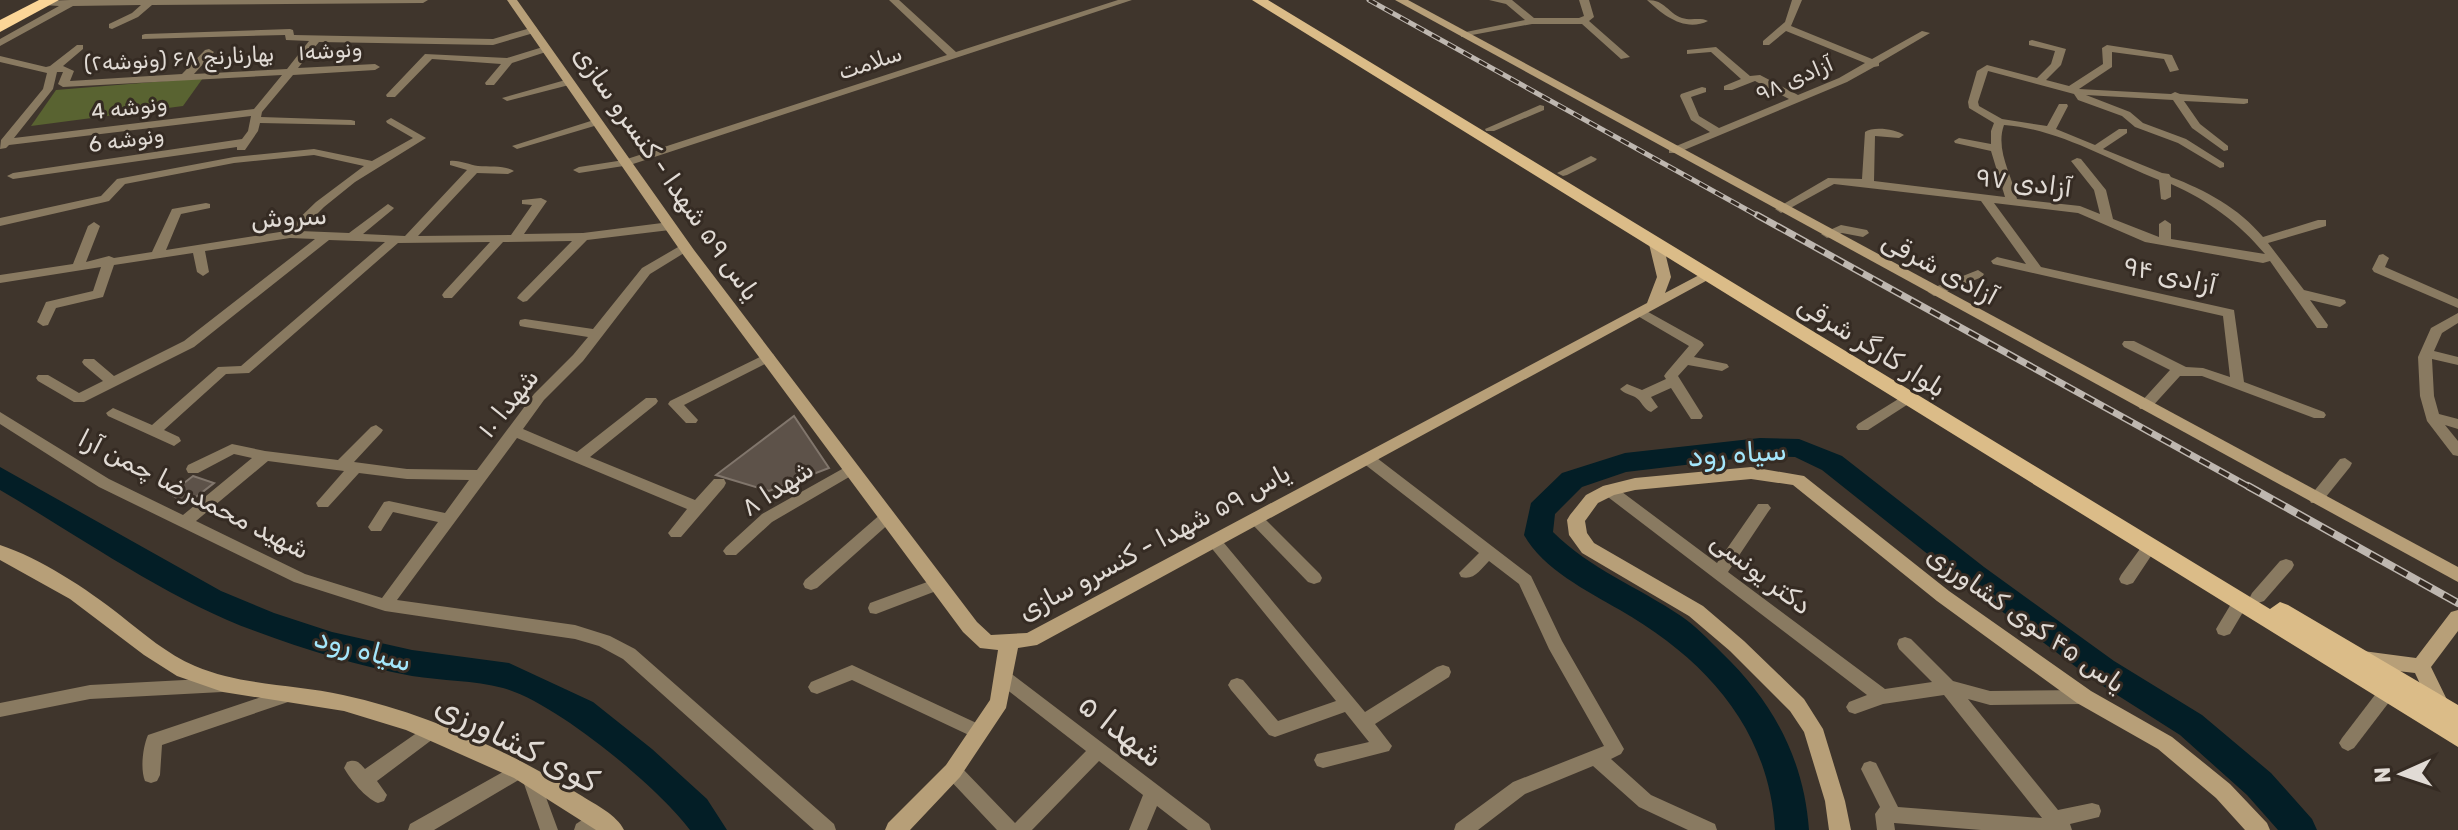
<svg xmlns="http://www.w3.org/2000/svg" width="2458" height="830" font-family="Rubik,Vazirmatn,sans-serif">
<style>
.green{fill:#596331}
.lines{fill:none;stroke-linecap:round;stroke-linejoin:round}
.river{fill:#031e26;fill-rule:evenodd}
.building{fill:#5d5249;stroke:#81766c;stroke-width:2}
.street{fill:#897a61;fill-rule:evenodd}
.secondary{fill:#b79f78;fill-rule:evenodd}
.primary{fill:#dbbc88;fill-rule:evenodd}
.highway{fill:#fbd597;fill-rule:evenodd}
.rail-far2-casing{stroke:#beb7b0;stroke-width:5}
.rail-far1-casing{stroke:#beb7b0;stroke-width:7}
.rail-casing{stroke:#beb7b0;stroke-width:8}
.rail-far2{stroke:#352b23;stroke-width:3;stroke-dasharray:9;stroke-linecap:butt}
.rail-far1{stroke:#352b23;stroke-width:4;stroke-dasharray:11;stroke-linecap:butt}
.rail{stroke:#352b23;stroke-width:5;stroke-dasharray:14;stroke-linecap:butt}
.labels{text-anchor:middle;stroke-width:6;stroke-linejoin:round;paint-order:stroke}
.far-street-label{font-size:22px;fill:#e1dbd5;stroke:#352b23}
.street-label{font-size:26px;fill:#e1dbd5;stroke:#352b23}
.water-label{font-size:28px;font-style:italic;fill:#a4e6fb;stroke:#352b23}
.near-street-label{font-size:32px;fill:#e1dbd5;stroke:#352b23}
</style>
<rect width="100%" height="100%" fill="#3f352c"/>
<path class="green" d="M203 78 183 106 31 126 56 90Z"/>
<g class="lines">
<g class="river">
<path d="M1760 438 1799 439 1842 456 1984 567 2114 661 2202 715 2271 773 2312 819 2317 830H2278L2247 795 2180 735 2092 679 1964 583 1822 470 1795 457 1760 456 1626 472 1582 487 1555 514 1553 532C1590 569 1638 587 1681 616 1696 626 1709 640 1722 653 1773 702 1804 759 1809 830H1775C1769 728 1705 659 1620 610 1587 591 1543 569 1524 535L1531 503 1562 473 1625 453Z"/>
<path d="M0 467 221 591 274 613 332 632 412 650 509 663 593 702 652 749 707 799 727 830H690C657 786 555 702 503 688 474 680 442 681 412 676 359 666 306 650 255 631 169 600 79 536 0 490Z"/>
</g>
</g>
<g class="building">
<path d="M794 416 829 468 769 491 716 475Z"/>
<path d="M193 476 214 483 187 504 170 494Z"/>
</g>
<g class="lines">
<g class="street">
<path d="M70 0H428L423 3 152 5 138 17 112 29 109 28V24L132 13 141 5 73 6 0 46V39L59 6 43 5V1Z"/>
<path d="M889 0H899L956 52 1118 0H1132L630 165 579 173 573 170 579 167 624 160 947 55Z"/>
<path d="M1489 0H1512L1534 18H1579L1584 16 1579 0H1589L1594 17 1589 21 1630 57 1621 59 1582 24H1532L1461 37V33L1525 20 1506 4Z"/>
<path d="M1647 0C1666 0 1667 13 1682 18 1691 21 1700 17 1708 21 1685 32 1664 16 1647 0Z"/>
<path d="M1792 0H1802L1791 26 1872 59 1922 31 1930 33 1879 63V66L1874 67 1847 82 1677 153H1669V149L1710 132 1691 120 1680 96 1681 94 1702 87 1706 88V92L1691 97 1699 116 1719 128 1789 99 1755 81 1732 90H1724V86L1741 79 1711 52 1687 54V50L1716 47 1750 76 1760 75 1798 95 1839 78 1865 63 1786 31 1769 45H1763V41L1785 22Z"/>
<path d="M534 27 537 28V32L493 45 319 42 298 68 375 64 380 67 375 70 293 75 262 112 261 117 351 120 355 121V125L260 123 258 131 245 150H237V147L13 179 7 176 13 173 242 139 248 131 251 116 9 145 6 148 0 149 1 140 43 89 47 73 0 62V56L46 67 50 66 77 45H83V49L63 66 74 71 70 81 182 74 205 50 209 49 214 52 194 74 287 69 309 41 286 40 285 35 142 39V35L145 34 290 29 293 30 294 35 493 39ZM57 72H63L58 84 63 87 282 75 254 109 14 138 53 89Z"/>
<path d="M2032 40 2066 49 2061 65 2046 80 2069 86 2103 64 2102 48 2107 45 2172 55 2179 70 2170 72 2164 59 2112 52V67L2079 89 2171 94 2175 92 2180 94 2248 99V103L2244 104 2184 101 2200 124 2228 146V150L2224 151 2192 128 2173 100 2086 95 2130 112 2143 123 2186 139 2224 163V167L2220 168 2178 143 2135 127 2122 116 2078 100 2074 94 1988 71 1978 102 1979 106 2002 119 2047 126 2059 104H2067L2068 106 2056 129 2095 145 2119 129H2127V133L2103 149 2162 173 2169 174 2171 177C2205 190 2239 208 2263 237L2318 220H2326V226L2268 243 2304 290 2345 300 2346 303 2340 307 2310 300 2328 325 2327 328H2317L2270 261 2263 263 2145 242 2078 213 1994 203 2041 267 2234 310 2244 382 2324 412 2326 415 2324 418H2314L2202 376H2180L2150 409H2140L2138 406 2140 403 2170 370 2124 347 2122 344 2124 341H2134L2186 367 2203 368 2230 377 2223 316 1993 264 1991 261 1997 257 2026 264 1981 201 1834 184 1785 211 1781 213 1775 209 1828 178 1862 179 1865 132C1873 126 1896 129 1904 135L1899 138 1875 136 1874 181 2005 197 1991 151 1955 143 1954 141 1959 138 1991 144V131L1994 123 1969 108 1968 102 1977 71 1987 65 2037 78 2051 64 2055 51 2029 45V41ZM2004 125C2058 129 2109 160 2159 180L2161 199 2165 200 2171 197V184C2209 201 2238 222 2265 254L2171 239V224L2165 220 2159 224V237L2113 219 2106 190 2081 159 2077 158 2071 161 2094 190 2100 214 2080 206 2017 199C2012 175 1995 150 2004 125Z"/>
<path d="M546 46 551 49 549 51 512 63 494 85H486L485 83 501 64 432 59 395 97H387L386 95 425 54 507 58Z"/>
<path d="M569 79 573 80V84L507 101 502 98Z"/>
<path d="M1540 105 1544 106V110L1494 131H1486L1485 129Z"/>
<path d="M391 118 426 138 355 182 324 207 300 231 349 233 388 204 394 208 392 210 363 234 405 236 467 170 450 165V161C460 160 469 165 478 166 490 167 504 165 514 171L508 174 477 173 418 236 511 235 532 205 522 204V200L541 198 547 201 524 234 583 233 670 222 676 226 670 230 587 240 527 301 523 302 517 298 519 295 572 241 503 242 452 298H444L442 295 444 292 490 242 398 243 249 373 226 374 164 430 179 437 181 441 174 446 108 416 106 413 113 408 152 425 218 367 241 366 385 242 329 240 194 347 84 402H74L38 381 36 378 38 375H48L79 393 103 381 84 365 82 362 84 359H94L114 376 184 341 315 239 290 238 205 251 209 272 203 276 197 272 193 253 114 265 103 297 56 308 48 325 43 326 37 322 46 302 93 291 101 267 0 283V275L73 264 88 226 94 222 100 226 86 262 109 256 114 258 152 252 172 209 206 203 210 204V208L181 214 166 250 286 231 316 202 364 166 314 155 234 163 125 184 109 201 105 202 0 226V218L101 196 117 179 234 157 314 149 372 161 413 138 387 123 386 121Z"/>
<path d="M597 119 601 120V124L517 149 512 146Z"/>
<path d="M1591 156 1597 159 1595 161 1567 175 1563 176 1557 173Z"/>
<path d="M1841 225 1867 230 1869 233 1863 237 1842 233 1827 238 1821 234Z"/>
<path d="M685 243 689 244 691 247 689 250 650 274 583 361 544 400 523 429 577 452 646 398H656L658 401 656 404 590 457 695 500 714 479H724L726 483 724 487 681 537H671L668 533 687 509 517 438 397 600 575 625 610 636 635 649 834 824 836 830H814L623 659 599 646 575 639 385 611 294 582 99 487 0 424V412L109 479 183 515 252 458 234 454 198 473H188L186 469 188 465 232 444 265 451 338 460 371 427 376 425 383 430 381 433 354 462 407 469 477 470 534 394 573 355 588 337 525 327 520 326 519 323 520 320 525 319 593 329 642 268ZM268 461 344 471 316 503 318 507H328L359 473 407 479 469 480 445 513 389 501 384 502 368 527 371 531H381L393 512 438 522 382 598 305 574 196 521Z"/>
<path d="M2383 254 2389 258 2385 267 2458 299V308L2374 272 2372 269 2379 255Z"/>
<path d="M1978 270 1984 274 1982 277 1938 295 1934 296 1928 292 1930 289Z"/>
<path d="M1641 308 1702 342 1704 345 1694 357 1727 364 1729 367 1722 371 1688 365 1678 376 1703 416 1701 419H1691L1671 388 1651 397 1658 407 1651 412C1643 409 1642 401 1635 397 1629 394 1625 394 1620 389L1627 384 1642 390 1666 379 1664 376 1666 373 1689 346 1636 315 1635 312Z"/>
<path d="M2458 313V323L2442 333 2434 351 2458 357V365L2432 359 2434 396 2439 414 2458 419V429L2445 425 2458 441V456L2453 455 2427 421 2420 396 2418 357 2431 328Z"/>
<path d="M768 353 773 354 775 357 773 360 684 405 698 420 696 423H686L668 404 670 401Z"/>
<path d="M1908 393 1913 395 1915 398 1913 401 1868 430H1858L1856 427 1858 424Z"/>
<path d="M1368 454 1373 455 1531 576 1562 641 1624 749 1621 754 1611 759 1651 795 1715 824 1717 830H1688L1639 807 1593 766 1525 794 1478 830H1454L1456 824 1513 782 1604 746 1549 649 1519 584 1489 561C1481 569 1474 581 1461 577L1459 573 1479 553 1363 463 1361 459 1363 455Z"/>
<path d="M2345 458 2352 463 2350 467 2321 503H2311L2309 499 2311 495 2340 459Z"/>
<path d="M851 464 856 465 858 469 856 473 772 522 736 555H726L723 551 726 547 762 514Z"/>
<path d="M1609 485 1614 486 1717 563 1758 504H1768L1771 508 1768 512 1728 572 1885 689 1932 682 1899 649 1897 644 1899 639 1905 637 1911 639 1953 681 1990 691 2084 690 2090 692 2093 697 2090 702 2084 704 1990 705 1968 699 2058 810 2092 803 2099 805 2101 811 2099 817 2070 824 2072 830H1981L1894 823 1895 830H1877L1875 814 1880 807 1861 769 1864 763 1870 761 1876 763 1898 807 2042 818 1944 695 1883 704 1855 714 1849 712 1846 707 1849 702 1867 695 1604 494 1602 490 1604 486Z"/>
<path d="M887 511 892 513 895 517 892 521 817 588 811 590 805 588 803 584 805 580 882 513Z"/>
<path d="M1256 513 1261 515 1320 574 1322 578 1320 582 1314 584 1308 582 1251 523 1248 519 1251 515Z"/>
<path d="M1214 535 1219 537 1365 712 1437 667 1443 665 1449 667 1451 672 1449 677 1375 724 1392 746 1389 751 1323 768 1317 766 1314 760 1317 754 1369 742 1345 712 1275 737 1269 735 1231 690 1228 685 1231 680 1237 678 1243 680 1278 721 1336 701 1209 545 1206 541 1209 537Z"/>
<path d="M2150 540 2155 542 2158 546 2155 550 2133 583 2127 585 2121 583 2119 579 2121 575 2145 542Z"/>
<path d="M2286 559 2292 561 2294 565 2292 569 2264 601 2258 603 2252 601 2250 597 2252 593 2280 561Z"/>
<path d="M938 578 944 580 946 584 944 588 876 614 870 613 868 608 870 603Z"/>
<path d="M2240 597 2246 599 2248 603 2246 607 2230 634 2224 636 2218 634 2216 629 2234 599Z"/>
<path d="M852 665 985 727 988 732 985 737 979 740 973 737 852 680 817 694 811 692 808 687 811 682Z"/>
<path d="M1003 670 1009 672 1209 824 1211 830H1188L1157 806 1147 830H1129L1143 795 1099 761 1032 830H997L947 777 944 771 947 765 953 763 959 765 1015 823 1086 751 997 682 995 677 997 672Z"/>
<path d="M222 678 228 680 231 685 228 690 222 692 90 699 0 717V703L90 685Z"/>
<path d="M2387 685 2393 687 2396 692 2393 697 2354 748 2348 751 2342 748 2339 743 2342 738 2381 687Z"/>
<path d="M285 689 291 691 294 696 291 701 162 745 160 775 157 781 151 783 145 781C140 769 143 746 148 735Z"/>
<path d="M431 723 437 726 440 731 437 736 377 781 387 795 384 801 378 803C365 798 351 780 344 768L347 762C356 759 359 762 365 769Z"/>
<path d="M517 764 523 766 526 773 531 771 537 773 558 830H540L522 778 434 830H408L410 824Z"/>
<path d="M597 810 604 812 606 818 597 830H574L576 824Z"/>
</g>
<g class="secondary">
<path d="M507 0H517L694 250 977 622 991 635 1027 633 1647 303 1657 277 1649 244 1651 241 1656 240 1663 244 1671 277 1665 293 1703 273 1708 272 1715 276 1037 645 1018 648 1006 708 960 777 910 830H885L888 823 946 765 990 700 998 650 980 648 963 632 684 256Z"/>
<path d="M1395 0H1408L2458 567V582Z"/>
<path d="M1751 467 1804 476 1949 591 2091 691 2172 737 2230 784 2267 823 2270 830H2245L2216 798 2158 749 2077 703 1937 601 1793 485 1751 479 1635 490 1614 495 1598 503 1585 521 1587 533 1594 543 1703 606 1744 641 1804 699 1823 729 1845 801 1851 830H1829L1825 801 1804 732 1790 711 1730 651 1689 616 1582 553 1569 535 1567 520 1570 515 1586 495 1603 486 1635 478Z"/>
<path d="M0 545C40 558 87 589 120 615 144 634 167 654 195 666 242 686 294 684 343 695 427 713 509 751 582 796 596 805 617 815 624 830H596L514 778 406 730 344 711 223 692 177 676 144 655 70 599 0 560Z"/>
<path d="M2458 610V631L2431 667 2451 708 2448 714 2441 716 2434 714 2415 673 2363 667 2356 665 2353 659 2356 653 2363 651 2416 658 2451 612Z"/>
</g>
<path class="primary" d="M1252 0H1268L2270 609 2280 602 2288 605 2458 705V747Z"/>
<path class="highway" d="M39 0H59L0 32V20Z"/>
<defs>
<path id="rail-far2" d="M1369 0 1760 217"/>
<path id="rail-far1" d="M1757 215 2251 488"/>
<path id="rail" d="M2248 486 2458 603"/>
</defs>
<use href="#rail-far2" class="rail-far2-casing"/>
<use href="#rail-far1" class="rail-far1-casing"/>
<use href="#rail" class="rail-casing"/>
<use href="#rail-far2" class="rail-far2"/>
<use href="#rail-far1" class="rail-far1"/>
<use href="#rail" class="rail"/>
</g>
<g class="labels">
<g class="far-street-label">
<text transform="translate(330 50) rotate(-4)" y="8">ونوشه۱</text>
<text transform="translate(179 58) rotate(-3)" y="8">بهارنارنج ۶۸ (ونوشه۲)</text>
<text transform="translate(870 62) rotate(-18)" y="8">سلامت</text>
<text transform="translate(1794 78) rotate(-23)" y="8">آزادی ۹۸</text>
<text transform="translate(129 107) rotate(-7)" y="8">ونوشه 4</text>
<text transform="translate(126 139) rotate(-8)" y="8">ونوشه 6</text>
</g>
<g class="street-label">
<text transform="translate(667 173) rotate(55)" y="9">یاس ۵۹ شهدا - کنسرو سازی</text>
<text transform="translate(2024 182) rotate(7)" y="9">آزادی ۹۷</text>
<text transform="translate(289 217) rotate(-3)" y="9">سروش</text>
<text transform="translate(1940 268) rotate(28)" y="9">آزادی شرقی</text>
<text transform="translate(2170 275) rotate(13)" y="9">آزادی ۹۴</text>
<text transform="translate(1872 346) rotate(32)" y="9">بلوار کارگر شرقی</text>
<text transform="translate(508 403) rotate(-51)" y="9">شهدا ۱۰</text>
<text transform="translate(777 488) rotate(-33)" y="9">شهدا ۸</text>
<text transform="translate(194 494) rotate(27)" y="9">شهید محمدرضا چمن آرا</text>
<text transform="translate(1154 542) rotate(-28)" y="9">یاس ۵۹ شهدا - کنسرو سازی</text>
<text transform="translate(1761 573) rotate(37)" y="9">دکتر یونسی</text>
<text transform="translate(2026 619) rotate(35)" y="9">یاس ۴۵ کوی کشاورزی</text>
</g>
<g class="water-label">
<text transform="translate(1737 453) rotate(-4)" y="10">سیاه رود</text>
<text transform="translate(363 649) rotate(15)" y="10">سیاه رود</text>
</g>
<g class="near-street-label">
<text transform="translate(1121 730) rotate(38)" y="11">شهدا ۵</text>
<text transform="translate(517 743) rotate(27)" y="11">کوی کشاورزی</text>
</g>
</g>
<g transform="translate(2402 774) rotate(267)" stroke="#352b23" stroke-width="6" paint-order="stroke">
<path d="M0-6L14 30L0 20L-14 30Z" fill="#e1dbd5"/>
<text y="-12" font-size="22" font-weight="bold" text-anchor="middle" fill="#e1dbd5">N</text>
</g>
</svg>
